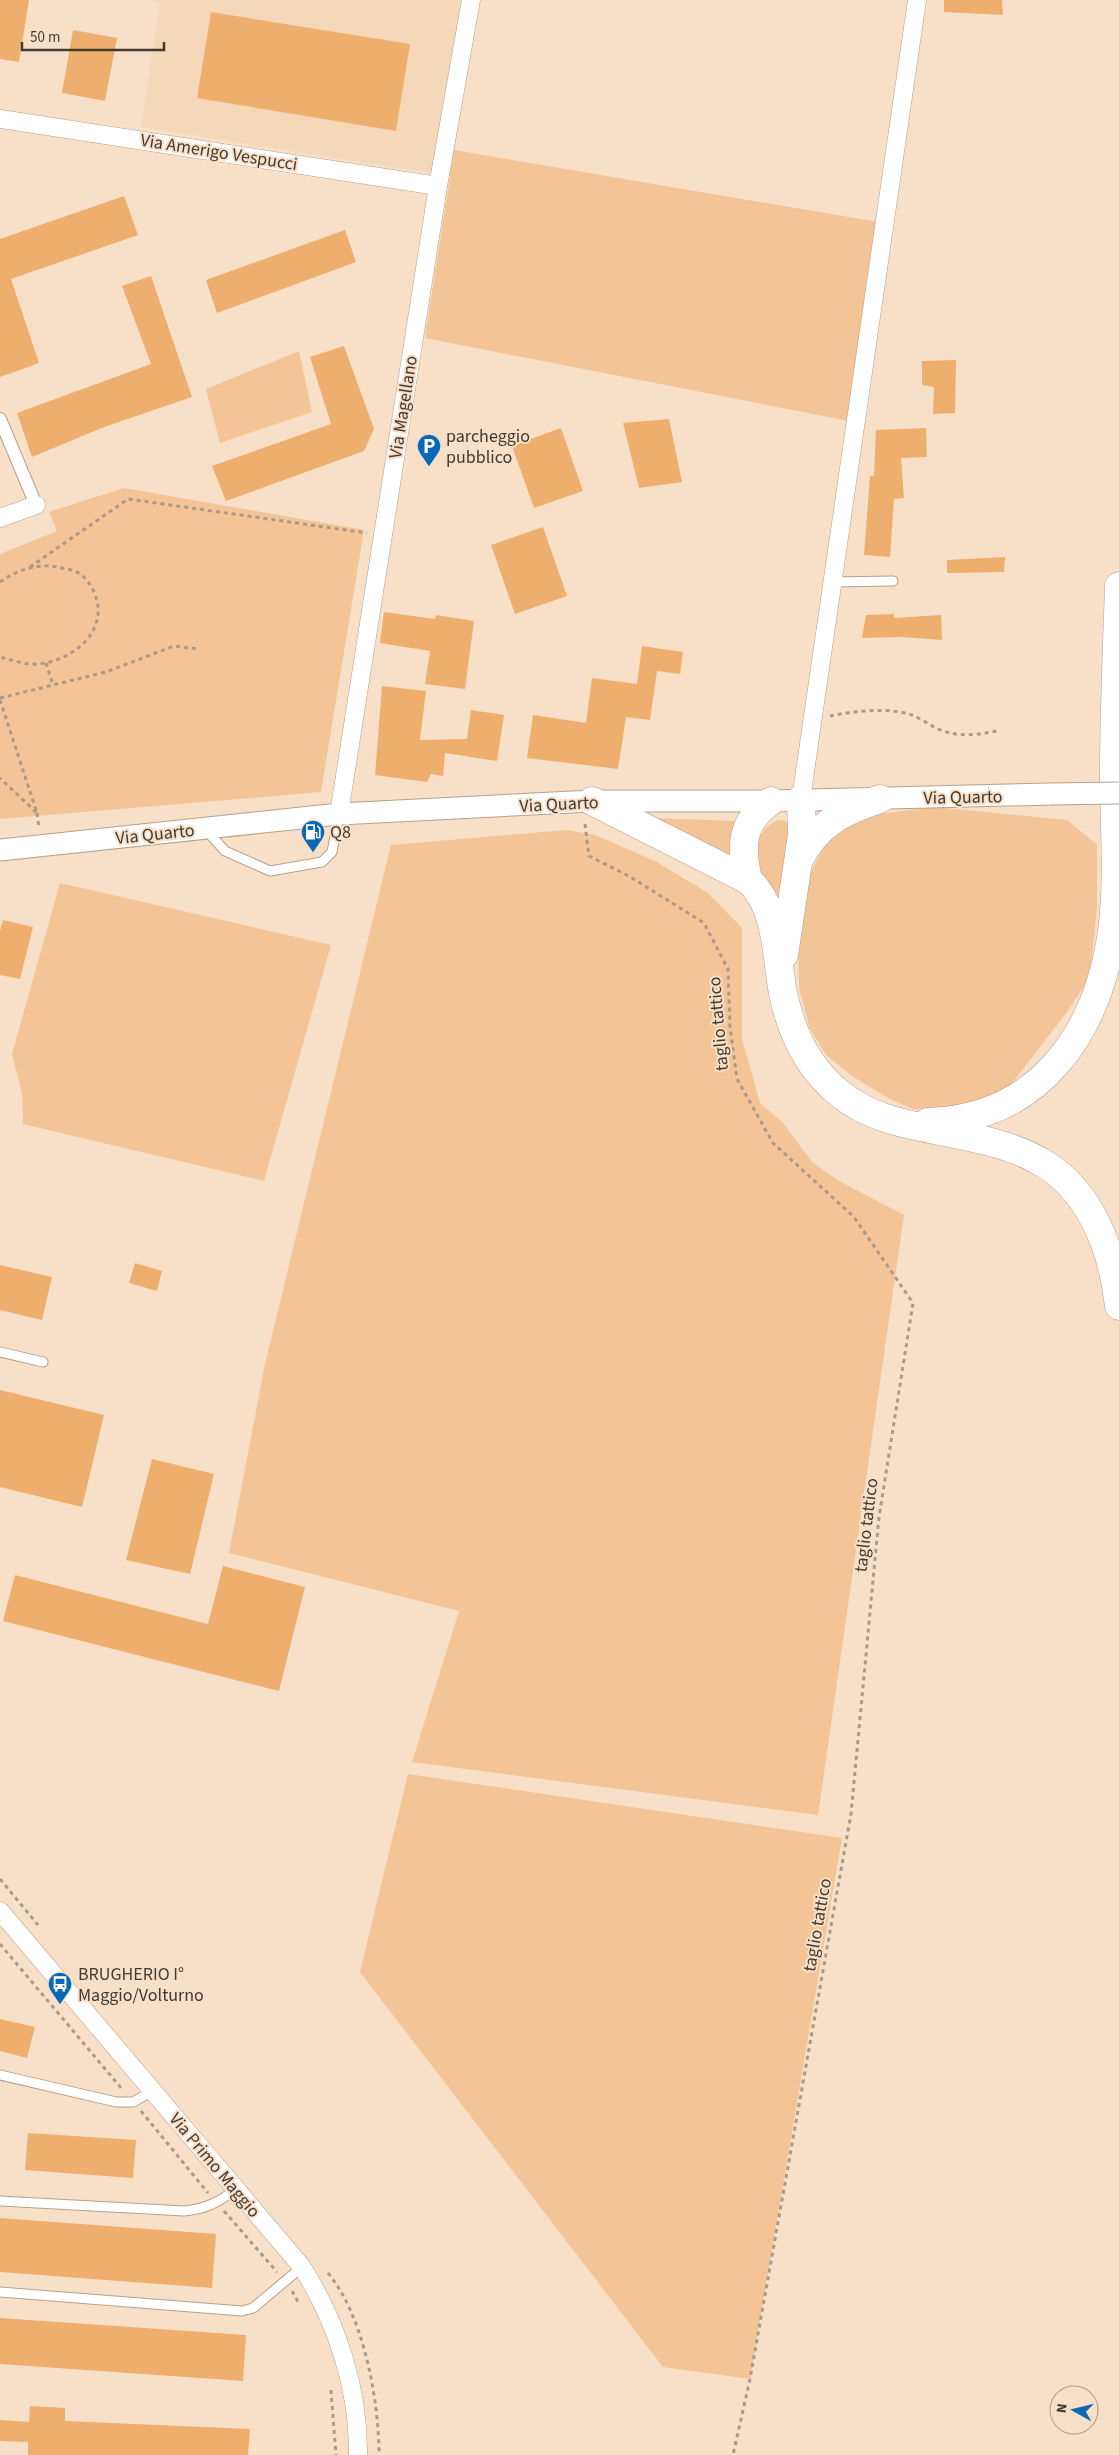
<svg xmlns="http://www.w3.org/2000/svg" width="1119" height="2455" font-family="'Source Sans 3',sans-serif">
<style>
.built{fill:#f5d7b9}
.green{fill:#f2c496}
.building{fill:#eeaf6e}
.lines{fill:none;stroke-linecap:round;stroke-linejoin:round}
.service-casing{stroke:#b8a08a;stroke-width:11}
.pedestrian-casing{stroke:#b8a08a;stroke-width:14}
.minor-casing{stroke:#b8a08a;stroke-width:19}
.tertiary-casing{stroke:#b8a08a;stroke-width:23}
.motorway-casing{stroke:#b8a08a;stroke-width:29}
.path{stroke:#ab9987;stroke-width:3;stroke-dasharray:4 4;stroke-linecap:butt}
.service{stroke:#fff;stroke-width:9}
.pedestrian{stroke:#fff;stroke-width:12}
.minor{stroke:#fff;stroke-width:18}
.tertiary{stroke:#fff;stroke-width:21}
.motorway{stroke:#fff;stroke-width:28}
.tertiary-bridge-casing{stroke:#b8a08a;stroke-width:23;stroke-linecap:butt}
.tertiary-bridge{stroke:#fff;stroke-width:21}
.labels{text-anchor:middle;stroke-width:4;stroke-linejoin:round;paint-order:stroke}
.street-label{font-size:18px;fill:#433a30;stroke:#f8dfc8}
.poi-label{font-size:18px;fill:#433a30;stroke:#f8dfc8;text-anchor:start}
</style>
<rect width="100%" height="100%" fill="#f8dfc8"/>
<path class="built" d="M145 0H479L450 176 141 127 160 3Z"/>
<g class="green">
<path d="M454 150 878 222 849 421 425 338Z"/>
<path d="M299 351 312 412 220 443 206 389Z"/>
<path d="M124 488 364 530 321 792 0 819V554L57 531 49 512Z"/>
<path d="M934 807 1067 820 1097 845V907L1090 977 1067 1012 1006 1091 956 1109H913L888 1098 852 1076 826 1055 810 1029 799 988 798 942 809 876 829 837 871 815Z"/>
<path d="M650 818 737 821 730 842V858Z"/>
<path d="M778 820 787 821 793 828V841L778 903 757 879C756 854 751 833 778 820Z"/>
<path d="M566 830 595 835 655 861 708 893 742 928V1039L760 1103 783 1123 812 1162 839 1181 904 1215 818 1815 412 1762 459 1611 229 1553 265 1364 391 845Z"/>
<path d="M60 883 331 945 264 1181 23 1124 22 1093 12 1054Z"/>
<path d="M408 1774 842 1838 750 2379 663 2367 360 1972Z"/>
</g>
<g class="building">
<path d="M0 0H29L19 62 0 59Z"/>
<path d="M944 0H1002L1003 15 944 12Z"/>
<path d="M211 12 410 44 396 131 197 98Z"/>
<path d="M73 30 117 38 105 101 62 93Z"/>
<path d="M124 196 138 235 11 279 39 363 0 377V239Z"/>
<path d="M345 230 356 262 217 313 206 280Z"/>
<path d="M151 276 192 397 104 427 32 457 17 413 151 364 122 286Z"/>
<path d="M344 346 374 429 364 451 226 501 212 466 331 424 310 357Z"/>
<path d="M956 360 955 413 933 414 934 387 922 385V361Z"/>
<path d="M669 419 682 482 639 488 623 423Z"/>
<path d="M561 428 583 491 534 508 512 446Z"/>
<path d="M926 428 927 457 901 458 904 498 894 499 890 557 864 555 870 476H874L876 430Z"/>
<path d="M543 527 567 596 515 614 491 545Z"/>
<path d="M1005 557 1004 572 947 573V560Z"/>
<path d="M384 612 435 619 436 615 474 621 465 689 425 684 430 651 380 643Z"/>
<path d="M894 614V618L941 615 942 640 901 637 862 638 866 615Z"/>
<path d="M642 646 683 652 680 674 657 671 650 720 626 717 618 769 527 758 533 715 586 723 592 678 637 684Z"/>
<path d="M382 686 426 691 420 740 467 739 471 710 504 715 497 761 445 753 443 776 431 774 427 782 375 775Z"/>
<path d="M3 920 33 927 20 979 0 975V931Z"/>
<path d="M135 1263 162 1271 157 1291 129 1283Z"/>
<path d="M0 1265 52 1277 42 1320 0 1310Z"/>
<path d="M0 1390 104 1415 82 1507 0 1487Z"/>
<path d="M152 1459 214 1474 190 1574 126 1560Z"/>
<path d="M223 1566 305 1587 279 1691 3 1621 15 1575 208 1624Z"/>
<path d="M0 2019 35 2027 27 2058 0 2051Z"/>
<path d="M28 2133 136 2140 133 2178 25 2170Z"/>
<path d="M0 2218 216 2234 212 2288 0 2272Z"/>
<path d="M0 2318 246 2335 243 2381 0 2364Z"/>
<path d="M30 2406 65 2408V2421L250 2429 248 2455H28V2442L0 2441V2420L29 2422Z"/>
</g>
<g class="lines">
<defs>
<g id="service">
<path d="M832 582 893 581"/>
<path d="M206 830 225 851 270 871 322 862 332 852 339 815"/>
<path d="M0 1352 43 1362"/>
<path d="M0 2075 116 2102H133L153 2091"/>
<path d="M0 2201 184 2211C206 2209 219 2202 236 2189"/>
<path d="M0 2292 242 2311 253 2308 302 2267"/>
</g>
<path id="pedestrian" d="M0 419 36 505"/>
<g id="minor">
<path d="M0 119 438 186"/>
<path d="M0 518 36 505"/>
<path d="M801 799 917 0"/>
<path d="M339 814 438 186 471 0"/>
<path d="M0 1911 302 2267C337 2323 359 2389 358 2455"/>
</g>
<path id="tertiary" d="M0 850 339 814 592 801H771L1051 794"/>
<g id="motorway">
<path d="M592 801 748 880C778 906 776 957 783 993 791 1032 808 1068 839 1093 869 1118 904 1124 940 1131 974 1138 1011 1144 1041 1162 1092 1191 1113 1252 1119 1306"/>
<path d="M799 860C817 824 843 811 880 799"/>
<path d="M748 880C740 846 741 822 771 801"/>
<path d="M784 955 802 835 801 799"/>
<path d="M928 1122C1039 1119 1098 1033 1112 931 1119 878 1114 824 1114 772 1114 710 1117 648 1119 586"/>
</g>
</defs>
<use href="#service" class="service-casing"/>
<use href="#pedestrian" class="pedestrian-casing"/>
<use href="#minor" class="minor-casing"/>
<use href="#tertiary" class="tertiary-casing"/>
<use href="#motorway" class="motorway-casing"/>
<g class="path">
<path d="M30 567 128 499 367 533"/>
<path d="M0 582C17 570 38 563 58 567 64 569 71 569 77 572 85 577 90 583 94 592 111 630 73 661 38 664 25 665 12 660 0 657"/>
<path d="M46 663 53 685"/>
<path d="M0 698 106 672 174 646 198 649"/>
<path d="M0 700 37 813 0 778"/>
<path d="M830 716C853 711 890 707 912 715 920 718 928 724 936 728 957 738 975 735 997 731"/>
<path d="M37 813 39 828"/>
<path d="M585 824 589 856 629 876 704 923 728 969 730 1027 737 1079 773 1143 854 1217 913 1303 879 1517 851 1814 750 2379 733 2455"/>
<path d="M0 1879 38 1925"/>
<path d="M0 1944 122 2089"/>
<path d="M141 2111 208 2193"/>
<path d="M224 2211 277 2272"/>
<path d="M328 2273C364 2316 379 2401 379 2455"/>
<path d="M292 2291 300 2305"/>
<path d="M331 2390 336 2455"/>
</g>
<use href="#service" class="service"/>
<use href="#pedestrian" class="pedestrian"/>
<use href="#minor" class="minor"/>
<use href="#tertiary" class="tertiary"/>
<use href="#motorway" class="motorway"/>
<defs>
<path id="tertiary-bridge" d="M1051 794 1119 793"/>
</defs>
<use href="#tertiary-bridge" class="tertiary-bridge-casing"/>
<use href="#tertiary-bridge" class="tertiary-bridge"/>
</g>
<defs>
<symbol id="parking-pin" viewBox="-11 -11 22 30"><path d="M0 17L-7.5 6A9.5 9.5 0 1 1 7.5 6Z" fill="#0a69b6" stroke="#f8dfc8"/><path d="M-3.5-5.5H1a3.5 3.5 0 0 1 0 7H-1V5.5H-3.5ZM-1-3.4V-.6H.8a1.4 1.4 0 0 0 0-2.8Z" fill="#fff"/></symbol>
<symbol id="fuel-pin" viewBox="-11 -11 22 30"><path d="M0 17L-7.5 6A9.5 9.5 0 1 1 7.5 6Z" fill="#0a69b6" stroke="#f8dfc8"/><path d="M-5.5-6h7V0h2V4h1.3V-2.5L3-4.5l.8-.8L6-3V5H2.5V1h-1V6h-7ZM-4.2-4.7v3.2H.2V-4.7Z" fill="#fff"/></symbol>
<symbol id="bus-pin" viewBox="-11 -11 22 30"><path d="M0 17L-7.5 6A9.5 9.5 0 1 1 7.5 6Z" fill="#0a69b6" stroke="#f8dfc8"/><path d="M-5-6H5V4H4V6H2V4H-2V6H-4V4H-5ZM-3.5-4V0h7V-4ZM-3.5 1.2v1.5H-2V1.2ZM2 1.2v1.5H3.5V1.2Z" fill="#fff"/></symbol>
</defs>
<g fill-rule="evenodd">
<use href="#parking-pin" x="415" y="432" width="28" height="38"/>
<use href="#fuel-pin" x="299" y="818" width="28" height="38"/>
<use href="#bus-pin" x="46" y="1970" width="28" height="38"/>
</g>
<g class="labels">
<g class="street-label">
<text transform="translate(219 152) rotate(9)" y="6">Via Amerigo Vespucci</text>
<text transform="translate(403 407) rotate(-81)" y="6">Via Magellano</text>
<text transform="translate(963 797) rotate(-1)" y="6">Via Quarto</text>
<text transform="translate(559 804) rotate(-3)" y="6">Via Quarto</text>
<text transform="translate(155 834) rotate(-6)" y="6">Via Quarto</text>
<text transform="translate(718 1024) rotate(-95)" y="6">taglio tattico</text>
<text transform="translate(866 1525) rotate(-83)" y="6">taglio tattico</text>
<text transform="translate(817 1925) rotate(-80)" y="6">taglio tattico</text>
<text transform="translate(215 2165) rotate(50)" y="6">Via Primo Maggio</text>
</g>
<g class="poi-label">
<text x="446" y="442">parcheggio<tspan x="446" dy="21">pubblico</tspan></text>
<text x="330" y="838">Q8</text>
<text x="78" y="1980">BRUGHERIO I°<tspan x="78" dy="21">Maggio/Volturno</tspan></text>
</g>
</g>
<g transform="translate(1074 2410) rotate(278)"><circle r="24" fill="#f8dfc8" stroke="#b09d8b"/>
<path d="M0-4L9 19L0 12L-9 19Z" fill="#0a69b6"/>
<text y="-8" font-size="14" font-weight="bold" text-anchor="middle" fill="#433a30">N</text>
</g>
<path d="M22 42v8h142v-8" fill="none" stroke="#433a30" stroke-width="2.5"/>
<text x="30" y="42" font-size="15" fill="#433a30" stroke="#f8dfc8" stroke-width="4" paint-order="stroke">50 m</text>
</svg>
